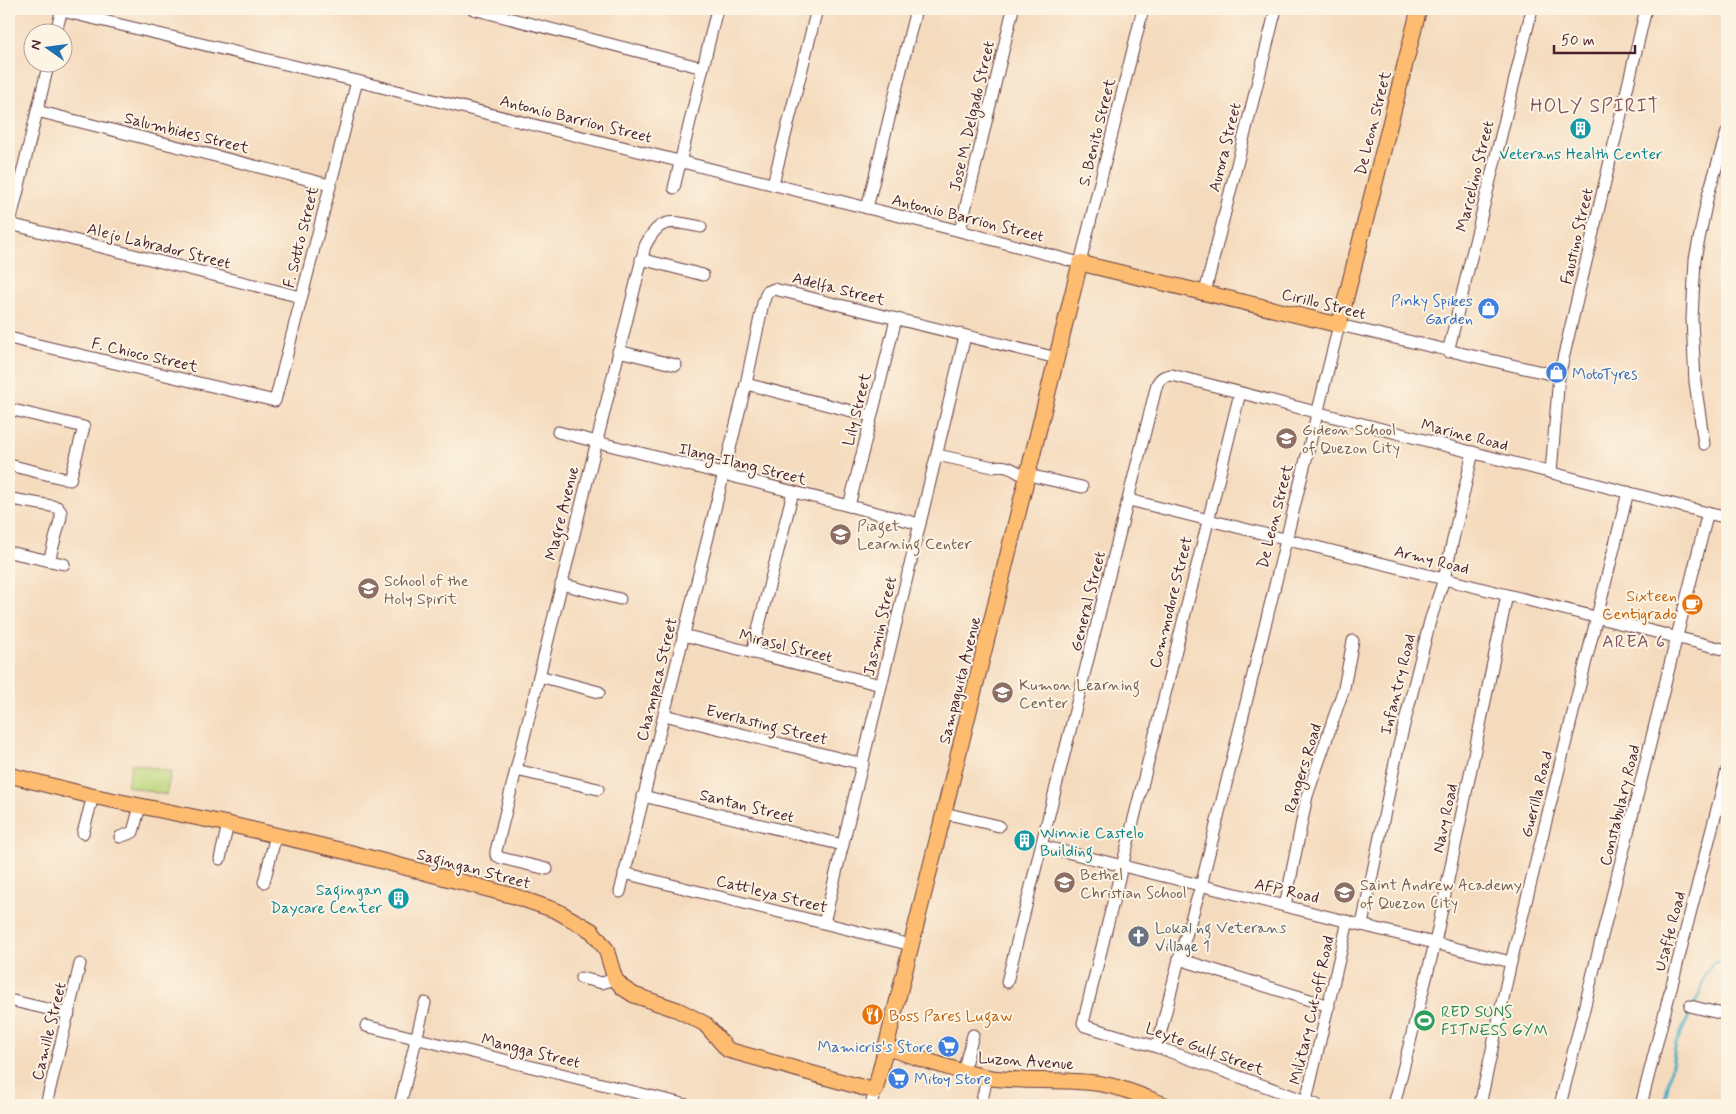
<svg xmlns="http://www.w3.org/2000/svg" width="1736" height="1114" font-family="Mynerve,sans-serif">
<style>
.green{fill:#bbd57a;stroke:#827a52}
.lines{fill:none;stroke-linecap:round;stroke-linejoin:round}
.stream{stroke:#43adc2;stroke-width:3}
.minor-casing{stroke:#643b41;stroke-width:13}
.major-casing{stroke:#643b41;stroke-width:17}
.minor{stroke:#fff;stroke-width:11}
.major{stroke:#fdbc6f;stroke-width:15}
.labels{text-anchor:middle;stroke-width:4;stroke-linejoin:round;paint-order:stroke}
.street-label{font-size:16px;fill:#4a1f2b;stroke:#fcf5e5}
.culture-label{font-size:16px;fill:#0d838f;stroke:#fcf5e5}
.shop-label{font-size:16px;fill:#366cbe;stroke:#fcf5e5;text-anchor:end}
.education-label{font-size:16px;fill:#785e54;stroke:#fcf5e5;text-anchor:start}
.food-label{font-size:16px;fill:#c56008;stroke:#fcf5e5;text-anchor:end}
.worship-label{font-size:16px;fill:#5b616d;stroke:#fcf5e5;text-anchor:start}
.leisure-label{font-size:16px;fill:#27864d;stroke:#fcf5e5;text-anchor:start}
.neighbourhood-label{font-size:18px;letter-spacing:1px;fill:#804f5e;stroke:#fcf5e5}
.quarter-label{font-size:19px;letter-spacing:1px;fill:#804f5e;stroke:#fcf5e5}
</style>
<rect width="100%" height="100%" fill="#fcf5e5"/>
<filter id="ink" filterUnits="userSpaceOnUse"><feTurbulence type="fractalNoise" baseFrequency=".02" numOctaves="2"/><feDisplacementMap in="SourceGraphic" scale="10" xChannelSelector="R" yChannelSelector="G"/><feConvolveMatrix kernelMatrix="1 2 1 2 8 2 1 2 1" color-interpolation-filters="sRGB"/></filter>
<filter id="wash" filterUnits="userSpaceOnUse"><feTurbulence type="fractalNoise" baseFrequency=".0096" numOctaves="4" result="noise"/><feDisplacementMap in="SourceGraphic" scale="20" xChannelSelector="R" yChannelSelector="G"/><feGaussianBlur stdDeviation="1.12" result="paint"/><feColorMatrix in="noise" values="0 0 0 0 0 0 0 0 0 0 0 0 0 0 0 0 0 1.4 0 .05"/><feComposite in="paint" operator="in"/></filter>
<g filter="url(#wash)">
<rect width="100%" height="100%" fill="#f5dbbe"/>
<path class="green" d="M132 763 171 772 166 795 127 786Z"/>
<g class="lines">
<g class="stream">
<path d="M1604 1105 1637 1100 1639 1101"/>
<path d="M1660 1105 1666 1095 1676 1043 1700 993 1705 974 1714 962H1727"/>
</g>
</g>
</g>
<g filter="url(#ink)">
<g class="lines">
<defs>
<g id="minor">
<path d="M473 9 703 68"/>
<path d="M62 11 357 81 960 231 1080 263 1143 9"/>
<path d="M56 32 62 9"/>
<path d="M37 111 330 185"/>
<path d="M773 184 817 9"/>
<path d="M674 188 717 9"/>
<path d="M867 208 916 9"/>
<path d="M10 224 301 297"/>
<path d="M9 227 49 62"/>
<path d="M960 231 1013 9"/>
<path d="M641 259 703 275"/>
<path d="M1205 292 1276 9"/>
<path d="M9 338 275 401 357 81"/>
<path d="M618 351 676 365"/>
<path d="M1448 352 1532 9"/>
<path d="M746 384 871 416"/>
<path d="M1240 393 1083 1023 1085 1026 1157 1047 1317 1105"/>
<path d="M9 409 84 427 70 480 9 465"/>
<path d="M558 432 920 524"/>
<path d="M1704 444 1695 382 1692 319 1695 259 1708 195 1727 132"/>
<path d="M937 455 993 467C1003 465 1010 467 1019 473L1082 487"/>
<path d="M1551 472 1559 376 1646 9"/>
<path d="M1129 500 1727 650"/>
<path d="M9 501 12 499 57 507 61 512V517L49 561"/>
<path d="M849 506 896 319"/>
<path d="M9 552 64 564"/>
<path d="M561 584 620 599"/>
<path d="M683 635 881 685"/>
<path d="M752 653 793 492"/>
<path d="M539 676 599 692"/>
<path d="M664 715 863 764"/>
<path d="M516 770 598 789"/>
<path d="M643 796 843 845"/>
<path d="M944 813 999 826"/>
<path d="M83 833 93 796"/>
<path d="M120 837 133 832 140 806"/>
<path d="M1042 846 1511 962"/>
<path d="M220 859 228 824"/>
<path d="M547 869 501 858 496 855V851L645 246C660 216 671 221 701 227"/>
<path d="M624 873 911 945"/>
<path d="M264 882 276 835"/>
<path d="M620 892 746 384 763 303 767 292 774 289 1057 358"/>
<path d="M1285 906 1307 796 1344 688 1353 641"/>
<path d="M824 923 965 336"/>
<path d="M1362 925 1396 757 1430 621 1444 579 1473 452"/>
<path d="M1179 959 1329 1006"/>
<path d="M581 978 602 983 615 979"/>
<path d="M1007 982 1157 384C1161 377 1164 376 1172 375L1727 518"/>
<path d="M9 1000 69 1014"/>
<path d="M1690 1006 1727 1015"/>
<path d="M366 1026 687 1105"/>
<path d="M1157 1047 1179 959 1201 886 1339 325 1559 376"/>
<path d="M963 1072 973 1035"/>
<path d="M46 1105 80 964"/>
<path d="M400 1105 425 1003"/>
<path d="M871 1105 875 1091"/>
<path d="M981 1105 987 1077"/>
<path d="M1305 1105 1348 921"/>
<path d="M1394 1105 1435 943 1507 595"/>
<path d="M1480 1105 1511 962 1628 492"/>
<path d="M1560 1105 1708 512"/>
<path d="M1641 1105 1727 770"/>
</g>
<g id="major">
<path d="M9 775 87 795 228 824 348 852 514 896 557 911 592 931 606 949 615 979 623 988 634 995 678 1010 705 1024 728 1050 875 1091 1080 263 1339 325 1419 9"/>
<path d="M885 1047C920 1058 956 1072 992 1078 1026 1082 1061 1079 1095 1083 1120 1086 1142 1096 1165 1105"/>
</g>
</defs>
<use href="#minor" class="minor-casing"/>
<use href="#major" class="major-casing"/>
<use href="#minor" class="minor"/>
<use href="#major" class="major"/>
</g>
</g>
<defs>
<symbol id="building-disc" viewBox="-11 -11 22 22"><circle r="9.5" fill="#0f9aa8" stroke="#fcf5e5"/><path d="M-4-6H4V6H1V3H-1V6H-4ZM-2.5-4.3h1.7v1.8h-1.7ZM.8-4.3h1.7v1.8H.8ZM-2.5-1h1.7V.8h-1.7ZM.8-1h1.7V.8H.8Z" fill="#fff"/></symbol>
<symbol id="shop-disc" viewBox="-11 -11 22 22"><circle r="9.5" fill="#3f7fe0" stroke="#fcf5e5"/><path d="M-5-2.5h2.3a2.7 3.5 0 0 1 5.4 0H5L5.5 6h-11ZM-1.5-2.5h3a1.5 2.3 0 0 0-3 0Z" fill="#fff"/></symbol>
<symbol id="school-disc" viewBox="-11 -11 22 22"><circle r="9.5" fill="#8d6e63" stroke="#fcf5e5"/><path d="M0-5L7-2L0 1L-7-2ZM-4 1L0 2.5L4 1V4Q0 6-4 4Z" fill="#fff"/></symbol>
<symbol id="cafe-disc" viewBox="-11 -11 22 22"><circle r="9.5" fill="#e8710a" stroke="#fcf5e5"/><path d="M-5.5-4.5H6V0H3Q3 3.5 0 3.5H-2.5Q-5.5 3.5-5.5 0ZM3-3.2v2h1.7v-2ZM-6 4.5H4V6H-6Z" fill="#fff"/></symbol>
<symbol id="church-disc" viewBox="-11 -11 22 22"><circle r="9.5" fill="#6b7280" stroke="#fcf5e5"/><path d="M-1.2-6h2.4v3.5h3.3v2.4h-3.3V6h-2.4V-.1h-3.3v-2.4h3.3Z" fill="#fff"/></symbol>
<symbol id="restaurant-disc" viewBox="-11 -11 22 22"><circle r="9.5" fill="#e8710a" stroke="#fcf5e5"/><path d="M-5-6h1v4h1v-4h1v4h1v-4h1v5L-1.5 .5V6h-2V.5L-5-1ZM5-6V6H3V1.5H1.5Q1.5-4 5-6Z" fill="#fff"/></symbol>
<symbol id="stadium-disc" viewBox="-11 -11 22 22"><circle r="9.5" fill="#2e9e5b" stroke="#fcf5e5"/><path d="M0-5a6.5 5 0 1 0 0 10a6.5 5 0 1 0 0-10ZM-3.5-1.8h7v3.6h-7Z" fill="#fff"/></symbol>
<symbol id="supermarket-disc" viewBox="-11 -11 22 22"><circle r="9.5" fill="#3f7fe0" stroke="#fcf5e5"/><path d="M-6-5.5h2.5l.6 2H6L4.5 2H-2.5L-4.4-4H-6ZM-1.5 3.2a1.3 1.3 0 1 0 .1 0ZM3 3.2a1.3 1.3 0 1 0 .1 0Z" fill="#fff"/></symbol>
</defs>
<g fill-rule="evenodd">
<use href="#building-disc" x="1568" y="116" width="25" height="25"/>
<use href="#shop-disc" x="1476" y="296" width="25" height="25"/>
<use href="#shop-disc" x="1544" y="360" width="25" height="25"/>
<use href="#school-disc" x="1274" y="426" width="25" height="25"/>
<use href="#school-disc" x="828" y="522" width="25" height="25"/>
<use href="#school-disc" x="356" y="576" width="25" height="25"/>
<use href="#cafe-disc" x="1680" y="592" width="25" height="25"/>
<use href="#school-disc" x="990" y="680" width="25" height="25"/>
<use href="#building-disc" x="1012" y="828" width="25" height="25"/>
<use href="#school-disc" x="1052" y="870" width="25" height="25"/>
<use href="#school-disc" x="1332" y="880" width="25" height="25"/>
<use href="#building-disc" x="386" y="886" width="25" height="25"/>
<use href="#church-disc" x="1126" y="924" width="25" height="25"/>
<use href="#restaurant-disc" x="860" y="1002" width="25" height="25"/>
<use href="#stadium-disc" x="1412" y="1008" width="25" height="25"/>
<use href="#supermarket-disc" x="936" y="1034" width="25" height="25"/>
<use href="#supermarket-disc" x="886" y="1066" width="25" height="25"/>
</g>
<g class="labels">
<g class="street-label">
<text transform="translate(971 116) rotate(-77)" y="6">Jose M. Delgado Street</text>
<text transform="translate(576 118) rotate(14)" y="6">Antonio Barrion Street</text>
<text transform="translate(1372 123) rotate(-76)" y="6">De Leon Street</text>
<text transform="translate(187 132) rotate(14)" y="6">Salumbides Street</text>
<text transform="translate(1096 132) rotate(-76)" y="6">S. Benito Street</text>
<text transform="translate(1224 147) rotate(-76)" y="6">Aurora Street</text>
<text transform="translate(1474 176) rotate(-76)" y="6">Marcelino Street</text>
<text transform="translate(968 217) rotate(14)" y="6">Antonio Barrion Street</text>
<text transform="translate(1576 236) rotate(-77)" y="6">Faustino Street</text>
<text transform="translate(300 237) rotate(-76)" y="6">F. Sotto Street</text>
<text transform="translate(159 245) rotate(14)" y="6">Alejo Labrador Street</text>
<text transform="translate(839 288) rotate(14)" y="6">Adelfa Street</text>
<text transform="translate(1324 303) rotate(14)" y="6">Cirillo Street</text>
<text transform="translate(145 354) rotate(13)" y="6">F. Chioco Street</text>
<text transform="translate(856 409) rotate(-76)" y="6">Lily Street</text>
<text transform="translate(1465 434) rotate(14)" y="6">Marine Road</text>
<text transform="translate(743 463) rotate(14)" y="6">Ilang-Ilang Street</text>
<text transform="translate(561 513) rotate(-76)" y="6">Magre Avenue</text>
<text transform="translate(1274 516) rotate(-76)" y="6">De Leon Street</text>
<text transform="translate(1432 559) rotate(14)" y="6">Army Road</text>
<text transform="translate(1087 601) rotate(-76)" y="6">General Street</text>
<text transform="translate(1170 602) rotate(-76)" y="6">Commodore Street</text>
<text transform="translate(879 626) rotate(-77)" y="6">Jasmin Street</text>
<text transform="translate(786 645) rotate(14)" y="6">Mirasol Street</text>
<text transform="translate(656 679) rotate(-76)" y="6">Champaca Street</text>
<text transform="translate(959 680) rotate(-76)" y="6">Sampaguita Avenue</text>
<text transform="translate(1397 684) rotate(-76)" y="6">Infantry Road</text>
<text transform="translate(767 724) rotate(14)" y="6">Everlasting Street</text>
<text transform="translate(1302 768) rotate(-73)" y="6">Rangers Road</text>
<text transform="translate(1536 794) rotate(-76)" y="6">Guerilla Road</text>
<text transform="translate(747 805) rotate(14)" y="6">Santan Street</text>
<text transform="translate(1619 805) rotate(-76)" y="6">Constabulary Road</text>
<text transform="translate(1444 818) rotate(-78)" y="6">Navy Road</text>
<text transform="translate(474 868) rotate(15)" y="6">Sagingan Street</text>
<text transform="translate(1287 890) rotate(13)" y="6">AFP Road</text>
<text transform="translate(772 893) rotate(14)" y="6">Cattleya Street</text>
<text transform="translate(1669 931) rotate(-75)" y="6">Usaffe Road</text>
<text transform="translate(1311 1010) rotate(-77)" y="6">Military Cut-off Road</text>
<text transform="translate(48 1031) rotate(-76)" y="6">Camille Street</text>
<text transform="translate(1205 1048) rotate(20)" y="6">Leyte Gulf Street</text>
<text transform="translate(531 1050) rotate(14)" y="6">Mangga Street</text>
<text transform="translate(1026 1060) rotate(4)" y="6">Luzon Avenue</text>
</g>
<g class="culture-label">
<text x="1581" y="159">Veterans Health Center</text>
<text x="1040" y="838" text-anchor="start">Winnie Castelo<tspan x="1040" dy="18">Building</tspan></text>
<text x="382" y="895" text-anchor="end">Sagingan<tspan x="382" dy="18">Daycare Center</tspan></text>
</g>
<g class="shop-label">
<text x="1473" y="306">Pinky Spikes<tspan x="1473" dy="18">Garden</tspan></text>
<text x="1572" y="379" text-anchor="start">MotoTyres</text>
<text x="933" y="1052">Mamicris's Store</text>
<text x="914" y="1084" text-anchor="start">Mitoy Store</text>
</g>
<g class="education-label">
<text x="1302" y="435">Gideon School<tspan x="1302" dy="18">of Quezon City</tspan></text>
<text x="857" y="531">Piaget<tspan x="857" dy="18">Learning Center</tspan></text>
<text x="384" y="586">School of the<tspan x="384" dy="18">Holy Spirit</tspan></text>
<text x="1019" y="690">Kumon Learning<tspan x="1019" dy="18">Center</tspan></text>
<text x="1080" y="880">Bethel<tspan x="1080" dy="18">Christian School</tspan></text>
<text x="1360" y="890">Saint Andrew Academy<tspan x="1360" dy="18">of Quezon City</tspan></text>
</g>
<g class="food-label">
<text x="1677" y="601">Sixteen<tspan x="1677" dy="18">Centigrado</tspan></text>
<text x="889" y="1021" text-anchor="start">Boss Pares Lugaw</text>
</g>
<g class="worship-label">
<text x="1155" y="933">Lokal ng Veterans<tspan x="1155" dy="18">Village 1</tspan></text>
</g>
<g class="leisure-label">
<text x="1441" y="1017">RED SUNS<tspan x="1441" dy="18">FITNESS GYM</tspan></text>
</g>
<g class="neighbourhood-label">
<text x="1634" y="647">AREA 6</text>
</g>
<g class="quarter-label">
<text x="1595" y="112">HOLY SPIRIT</text>
</g>
</g>
<rect width="1736" height="1114" fill="none" stroke="#fcf5e5" stroke-width="30"/>
<g transform="translate(48 48) rotate(284)"><circle r="24" fill="#fcf5e5" stroke="#b59f9b"/>
<path d="M0-4L9 19L0 12L-9 19Z" fill="#1f6fb2"/>
<text y="-8" font-size="14" font-weight="bold" text-anchor="middle" fill="#4a1f2b">N</text>
</g>
<path d="M1554 45v8h81v-8" fill="none" stroke="#4a1f2b" stroke-width="2.5"/>
<text x="1561" y="45" font-size="15" fill="#4a1f2b" stroke="#fcf5e5" stroke-width="4" paint-order="stroke">50 m</text>
</svg>
